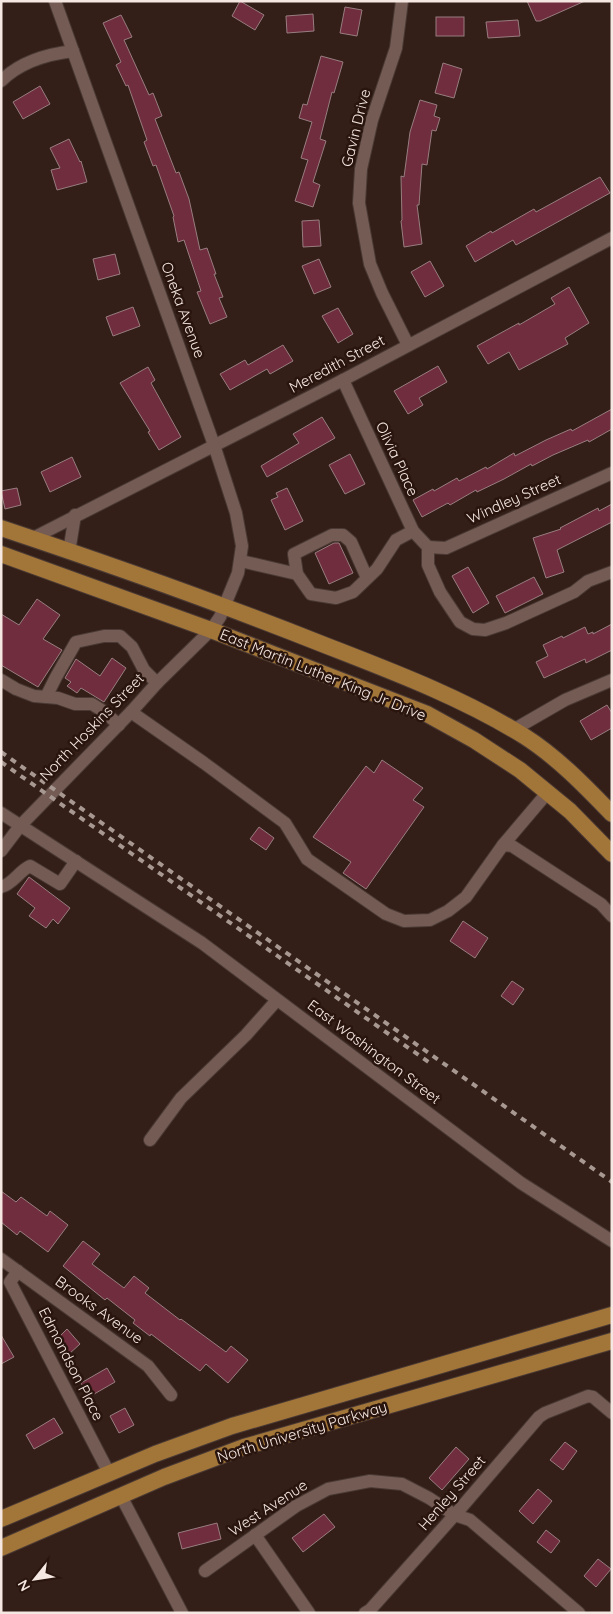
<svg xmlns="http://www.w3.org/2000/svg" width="613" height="1614" font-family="Quicksand,sans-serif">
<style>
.building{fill:#702d3d;stroke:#987d81}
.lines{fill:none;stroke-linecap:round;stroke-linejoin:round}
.minor-casing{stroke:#4a3934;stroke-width:14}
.major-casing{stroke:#4a3934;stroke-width:18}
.minor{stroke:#745c54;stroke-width:12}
.major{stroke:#a27538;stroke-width:16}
.rail{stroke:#a89892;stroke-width:4;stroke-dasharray:6 6;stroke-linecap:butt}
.labels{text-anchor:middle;stroke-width:5;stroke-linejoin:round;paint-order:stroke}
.street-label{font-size:15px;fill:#f5e7e2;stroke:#29150e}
</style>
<rect width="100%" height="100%" fill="#331f17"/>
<g class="building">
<path d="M240 1 264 15 255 30 232 16Z"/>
<path d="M527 1H585L540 21H536Z"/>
<path d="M345 7 362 10 357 36 340 33Z"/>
<path d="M313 14 314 31 287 33 286 16Z"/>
<path d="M121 15 132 37 124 40 149 95 153 93 162 116 155 119 176 173 179 172 189 199 200 250 207 248 216 274H214L223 297 219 298 227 317 210 324 197 292 201 291 184 240 178 242 173 217 174 216 156 165 153 166 144 142 147 140 128 85 126 86 116 65 121 62 103 23Z"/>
<rect x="436" y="17" width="28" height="19"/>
<path d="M518 20 520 36 488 38 486 22Z"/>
<path d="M321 56 343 62 334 93 332 92 320 139 326 141 313 182 320 185 313 207 295 201 308 160 301 158 312 122 299 118 303 104 307 105Z"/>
<path d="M443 63 462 69 454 98 435 93Z"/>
<path d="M40 86 50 104 23 119 13 102Z"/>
<path d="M420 100 437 105 434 116 440 118 436 131 432 130 427 165 422 164 419 205H417L422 244 404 247 401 221 402 220 401 176 404 177 410 132Z"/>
<path d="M69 139 80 162 81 161 87 182 57 190 51 170 60 168 50 148Z"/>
<path d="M600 177 610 193 516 245 513 240 475 262 466 246 491 231 492 233 534 209 536 212Z"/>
<path d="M319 220 321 246 303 247 302 221Z"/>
<path d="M115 254 120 274 98 280 93 259Z"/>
<path d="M319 259 331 287 314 294 302 266Z"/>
<path d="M430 261 444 286 425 297 411 272Z"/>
<path d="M569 287 589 323 565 338 568 344 519 370 509 352 488 364 477 346 519 323V325L555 304 551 298Z"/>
<path d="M133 307 140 326 113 336 106 317Z"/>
<path d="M338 308 353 334 338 343 322 316Z"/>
<path d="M283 345 293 361 270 374 267 369 230 390 220 374 245 360 248 365Z"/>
<path d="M438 366 447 382 419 398 423 405 408 414 394 391Z"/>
<path d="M148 367 155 380 151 383 181 437 159 450 148 432 150 431 120 383Z"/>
<path d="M612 409V429L589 442 588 440 553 455 532 466 531 464 504 479 477 492 476 490 450 505 448 503 422 517 413 500 433 489 434 491 457 478 459 481 486 467 487 469 514 453 515 456 546 440 571 429 572 431Z"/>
<path d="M322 417 335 438 267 477 261 466 299 443 293 434Z"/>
<path d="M350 454 365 484 345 494 329 465Z"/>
<path d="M72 457 81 477 50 492 41 472Z"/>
<path d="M17 488 21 505 5 509 1 491Z"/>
<path d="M287 488 303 521 285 530 271 500 278 497 276 493Z"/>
<path d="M612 504V522L557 550 564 572 546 578 533 538 561 529 560 528 598 508 599 511Z"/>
<path d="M334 543H339L353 573 329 584 315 553Z"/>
<path d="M468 567 489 603 473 613 452 576Z"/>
<path d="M534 577 543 594 505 613 496 596Z"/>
<path d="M37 599 60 615 43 639 62 650 38 687 1 665V614L19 625Z"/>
<path d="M612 624V650L586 663 585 659 544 678 536 662 548 656 543 645 562 636 563 638 585 627 588 634 593 632V634Z"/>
<path d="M112 658 126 668 104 702 81 688 77 693 67 686 71 682 65 678 76 659 100 676Z"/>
<path d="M607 705 612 713V728L591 740 580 721Z"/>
<path d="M382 760 423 788 413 800 424 807 366 889 343 873 351 862 313 837 366 766 374 773Z"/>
<path d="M259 827 274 838 266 850 250 839Z"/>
<path d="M29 877 70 908 58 924 53 919 46 928 29 916 35 908 17 894Z"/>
<path d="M463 921 488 938 475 958 450 941Z"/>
<path d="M512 981 524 989 513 1005 501 996Z"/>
<path d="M1 1191 16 1202 21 1197 47 1216 50 1211 68 1225 48 1252 20 1231 17 1235 1 1222Z"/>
<path d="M83 1241 100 1254 92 1264 124 1288 134 1276 149 1288 145 1293 180 1320 181 1319 226 1352 231 1346 248 1360 228 1383 206 1364 200 1371 151 1334 150 1336 133 1323 135 1320 107 1298 105 1300 63 1266Z"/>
<path d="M67 1329 80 1344 69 1354 56 1340Z"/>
<path d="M1 1335 14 1357 1 1364Z"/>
<path d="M107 1368 115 1382 89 1397 81 1383Z"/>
<path d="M125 1408 134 1425 119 1433 110 1416Z"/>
<path d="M54 1418 63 1433 34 1449 26 1435Z"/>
<path d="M565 1442 577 1451 563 1470 550 1460Z"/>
<path d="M456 1447 469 1459 442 1490 429 1478Z"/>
<path d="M538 1489 552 1501 533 1524 519 1511Z"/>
<path d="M324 1514 335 1527 303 1552 292 1538Z"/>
<path d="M217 1523 221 1539 182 1549 178 1533Z"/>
<path d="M546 1530 560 1541 551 1553 537 1542Z"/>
<path d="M598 1559 611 1569 596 1587 584 1576Z"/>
</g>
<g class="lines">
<defs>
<g id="minor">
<path d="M402 1 396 48 372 120 361 169 359 203 370 264 382 293 408 345"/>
<path d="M1 81C20 62 48 54 73 51"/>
<path d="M343 380 413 531 428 547"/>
<path d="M33 538 343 380 612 238"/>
<path d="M428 547V565L440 592 460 622 473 629 485 630 506 623 574 592 588 581 612 572"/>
<path d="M428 547 446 548 612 473"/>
<path d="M69 552 75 515"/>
<path d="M241 561 297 574"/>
<path d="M367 578 351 542 343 535H332L294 554 297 574 311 594 336 598 353 592 377 569 396 540 413 531"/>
<path d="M1 680 16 689 34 696 58 698 75 704H92L103 711 119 725"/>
<path d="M46 697 56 677 76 642 104 636H120L132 647 144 670 157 683"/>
<path d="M131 712 204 763 285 823 307 859 386 914 404 921 430 920 448 911 466 897 503 845 512 846 601 904 612 916"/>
<path d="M513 730 565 700 612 680"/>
<path d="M1 813 202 943 521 1183 612 1241"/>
<path d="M503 845 548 792"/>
<path d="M1 851 20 826 131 712 157 683 211 630 220 617 238 573 242 546 236 513 214 445 55 1"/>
<path d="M1 887C13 884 19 871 30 866L60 884 76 861"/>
<path d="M150 1140 181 1098 246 1035 277 1000"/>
<path d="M1 1259 148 1366 171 1395"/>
<path d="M18 1271 10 1282 109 1473"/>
<path d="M121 1496 182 1613"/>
<path d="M255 1535 309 1613"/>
<path d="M205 1571 296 1506 328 1489 370 1481 402 1484 429 1498 455 1515 470 1520 579 1613"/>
<path d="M365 1613 370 1610 460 1509 539 1417 545 1413 588 1396 593 1397 612 1413"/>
</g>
<g id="major">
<path d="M1 528C109 564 216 602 322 644 391 671 461 697 524 736 557 757 585 786 612 814"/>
<path d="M1 554 211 630 427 714 474 740 520 770 570 811 612 854"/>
<path d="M1 1519 155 1454 232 1426 612 1315"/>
<path d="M1 1548 164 1477 244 1447 612 1341"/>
</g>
</defs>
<use href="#minor" class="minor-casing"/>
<use href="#major" class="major-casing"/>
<use href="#minor" class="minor"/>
<use href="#major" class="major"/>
<g class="rail">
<path d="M1 752 612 1182"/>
<path d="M1 762 430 1063"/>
</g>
</g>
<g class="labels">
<g class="street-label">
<text transform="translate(356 128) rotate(-76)" y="5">Gavin Drive</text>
<text transform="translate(183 310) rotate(70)" y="5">Oneka Avenue</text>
<text transform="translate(337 364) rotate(-28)" y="5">Meredith Street</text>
<text transform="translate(397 459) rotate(65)" y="5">Olivia Place</text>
<text transform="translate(514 499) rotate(-24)" y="5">Windley Street</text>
<text transform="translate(323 675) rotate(22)" y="5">East Martin Luther King Jr Drive</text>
<text transform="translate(92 727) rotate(-46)" y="5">North Hoskins Street</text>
<text transform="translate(374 1052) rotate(37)" y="5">East Washington Street</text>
<text transform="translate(99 1310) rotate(36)" y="5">Brooks Avenue</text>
<text transform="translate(71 1364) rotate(63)" y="5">Edmondson Place</text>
<text transform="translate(302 1432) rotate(-17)" y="5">North University Parkway</text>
<text transform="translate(452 1493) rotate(-49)" y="5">Henley Street</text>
<text transform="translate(268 1508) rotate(-33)" y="5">West Avenue</text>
</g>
</g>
<rect width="613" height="1614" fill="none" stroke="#f5e7e2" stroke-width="5"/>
<g transform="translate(35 1579) rotate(240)" stroke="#29150e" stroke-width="4" paint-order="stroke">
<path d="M0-4L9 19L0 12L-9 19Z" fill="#f5e7e2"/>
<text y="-8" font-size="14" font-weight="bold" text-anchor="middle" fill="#f5e7e2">N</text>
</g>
</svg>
